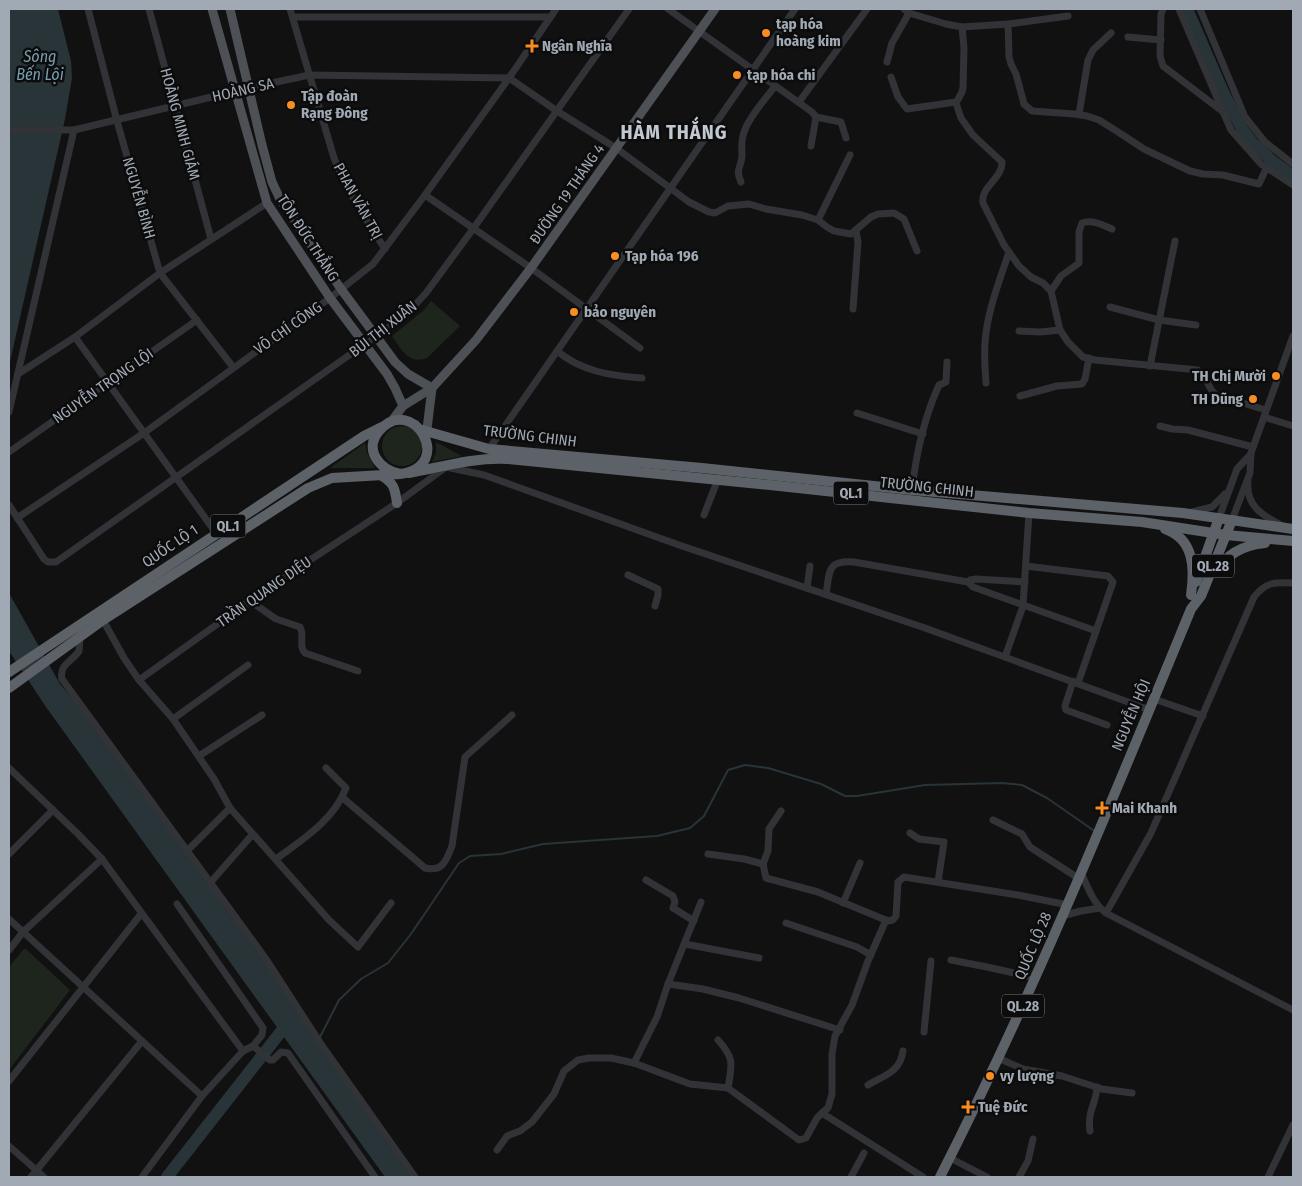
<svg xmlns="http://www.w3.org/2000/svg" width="1302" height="1186" font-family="'Fira Sans Condensed',sans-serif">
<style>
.green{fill:#1d251d}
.water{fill:#293438}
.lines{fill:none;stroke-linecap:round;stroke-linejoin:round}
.stream{stroke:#293438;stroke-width:2}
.river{stroke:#293438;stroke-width:12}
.minor{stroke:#313337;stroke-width:7}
.major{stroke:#4d5156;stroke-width:9}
.highway{stroke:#5d6268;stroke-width:10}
.poi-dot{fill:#f98d22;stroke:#0c0c0d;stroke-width:2}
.labels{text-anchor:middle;stroke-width:5;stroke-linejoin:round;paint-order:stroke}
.shield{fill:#0c0c0d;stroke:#747b82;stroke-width:1}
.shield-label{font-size:14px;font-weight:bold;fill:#a1aab4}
.poi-label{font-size:15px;font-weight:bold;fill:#a1aab4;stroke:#0c0c0d;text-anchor:start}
.street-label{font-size:15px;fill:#a1aab4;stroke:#0c0c0d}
.water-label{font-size:16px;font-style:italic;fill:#769fb1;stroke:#0c0c0d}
.district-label{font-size:20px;font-weight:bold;letter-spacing:1px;fill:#c2c8cf;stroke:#0c0c0d}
</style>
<rect width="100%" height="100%" fill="#111112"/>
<g class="green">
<path d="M431 301 460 326 427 358C409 365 401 349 392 336L424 310Z"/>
<circle cx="402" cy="446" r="20"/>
<path d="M436 442 462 456 432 462 436 453Z"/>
<path d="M365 443 367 453 375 468H330Z"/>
<path d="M26 949 70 990 9 1070V967L23 950Z"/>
</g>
<g class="water">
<path d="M9 9H58L71 61 72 78 65 119 9 366Z"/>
<path d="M9 593 60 684 79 706 267 966 317 1042 411 1177H385L46 707 9 651Z"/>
</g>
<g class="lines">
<path class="stream" d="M320 1037 339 1000 361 979 388 963 411 934 459 863 470 856 501 854 543 844 657 836 690 828 704 816 728 770 745 765 768 768 821 784 845 796H857L925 785 1002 783 1022 785 1047 798 1093 830"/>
<g class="river">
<path d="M1187 9 1223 92 1242 129 1252 142 1271 160 1293 176"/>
<path d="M167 1177 287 1024 284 1020"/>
</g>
<g class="minor">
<path d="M88 9 117 121 160 273 233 367"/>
<path d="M149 9 211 239"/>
<path d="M290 9 334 158C347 191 366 220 385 249"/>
<path d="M668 9 812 112 816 117 811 146"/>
<path d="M904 9 909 13 946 24 962 27 1008 24 1068 16"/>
<path d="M1163 9 1161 14 1160 56 1163 66 1222 111"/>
<path d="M1179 9 1231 130 1261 164 1293 185"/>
<path d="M1200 9 1245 117 1265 142 1293 164"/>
<path d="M293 17H550"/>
<path d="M1008 24 1009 57 1011 64 1016 74 1024 104 1032 111 1074 114 1087 116 1099 120 1115 130 1144 149 1190 171 1203 174 1223 175 1259 184 1266 169"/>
<path d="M962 27 964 48 963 88 962 92 956 103 961 118 973 135 1002 162C1003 178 980 187 983 203L1004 245 1019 266 1031 277 1043 283 1051 291 1060 330 1068 342 1083 357 1095 360 1198 370C1208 377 1207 388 1216 395L1266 410"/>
<path d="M1128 37 1161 40"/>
<path d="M887 62 892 43 909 13"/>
<path d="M891 77 898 97 907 109 956 102"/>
<path d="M799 102 867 9"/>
<path d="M1079 114 1088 60 1093 50 1111 33"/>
<path d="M816 117 841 122 846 138"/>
<path d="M9 130H74"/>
<path d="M741 182C735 169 741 168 742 156 742 149 741 142 743 136 746 120 765 100 775 86"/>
<path d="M425 195 531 268 640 348"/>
<path d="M818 220 850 155"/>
<path d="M1051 291 1061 276 1079 263V232L1082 223C1092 219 1103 225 1112 229"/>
<path d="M1110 307 1159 320 1196 325"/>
<path d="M853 309 858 242 856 231"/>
<path d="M1019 331 1040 332 1060 330"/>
<path d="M75 337 216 533"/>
<path d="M557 351C581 371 611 376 642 378"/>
<path d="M1150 366 1175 241"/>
<path d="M18 374 75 337 160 273 267 203"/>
<path d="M986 383C985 369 984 356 985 343 987 312 999 282 1009 252"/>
<path d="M1020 396 1057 386 1082 384 1085 379 1089 358"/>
<path d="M9 412 74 130 249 88 309 75 509 78 557 111 616 148 689 202 709 212 715 213 728 206 749 204 766 209 802 215 818 220 827 227 834 231 851 234 871 217 878 214 894 213 904 219 917 251"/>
<path d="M857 413 923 434"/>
<path d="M1264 417 1293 426"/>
<path d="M1160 426 1172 429 1188 430 1253 447"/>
<path d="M489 449 795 9"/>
<path d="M9 452 197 320"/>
<path d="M1248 482C1246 506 1262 515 1281 525"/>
<path d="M912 490C916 454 924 418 939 385L946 382 947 362"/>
<path d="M9 505 44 559 48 562H56L406 315 426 293 473 229 629 9"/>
<path d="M1192 512 1212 507 1225 494"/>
<path d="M704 515 718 479"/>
<path d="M17 518 144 433 330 298 373 264 425 195 509 78 556 9"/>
<path d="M1219 518 1237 469 1251 454"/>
<path d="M1232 520 1250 473 1251 453 1293 336"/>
<path d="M1026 566 1108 576 1113 582 1078 683"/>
<path d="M628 575 658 589V595L655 606"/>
<path d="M968 582 970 580 976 579 1025 582"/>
<path d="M807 588 810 566"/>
<path d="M826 594C830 572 826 560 854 562L968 582 973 587 1096 631"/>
<path d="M250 601 276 619 300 627C305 635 298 646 305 653L358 671"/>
<path d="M103 620 124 658 139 680 272 585 397 503 446 467 484 475 679 545 925 628 1150 710"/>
<path d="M80 637 79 651C72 662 59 664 62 679L266 959 321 1044 415 1177"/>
<path d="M1005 657 1023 606 1029 513"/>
<path d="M139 680 173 719 214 779 230 808 329 920 358 947 391 903"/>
<path d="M1073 681 1065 706 1066 710 1107 725"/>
<path d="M1154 699 1203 716"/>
<path d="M173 719 248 665"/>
<path d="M199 756 262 715"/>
<path d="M9 768 78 834 102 859 243 1051"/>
<path d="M343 798 425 868C443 872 446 861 452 846L465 757 512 715"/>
<path d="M781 811 769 829 768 851 763 864 766 878 818 892 888 921 893 920 896 916 898 882 904 877 1018 895 1068 905"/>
<path d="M993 820 1022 834 1030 847 1078 878"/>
<path d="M910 833 919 839 944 842 938 882"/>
<path d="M187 851 230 808"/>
<path d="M9 854 53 810"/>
<path d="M708 854 744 859 763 864"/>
<path d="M276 859C302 840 334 820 346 788L326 768"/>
<path d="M1081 872C1087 886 1093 903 1106 913L1293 1010"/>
<path d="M646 880 673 896 675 902 673 908 694 921"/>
<path d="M210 883 252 835"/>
<path d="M843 903 860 863"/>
<path d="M177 904 263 1028 262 1035 253 1046"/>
<path d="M1106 913 1151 833 1254 597C1266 582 1274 582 1293 583"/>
<path d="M1062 916 1081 911 1100 908"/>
<path d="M9 919 202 1096"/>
<path d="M786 923 857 947 871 955"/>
<path d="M685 944 759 958"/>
<path d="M9 950 23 932 102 859"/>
<path d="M951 960 987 967 1036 978"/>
<path d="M668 984 703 989 739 998 840 1030"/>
<path d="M924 1032 931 961"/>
<path d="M718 1040C735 1059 732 1064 728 1088"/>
<path d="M998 1058 1023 1069 1062 1076 1102 1089 1132 1093"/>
<path d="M634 1063 657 1017 668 984 701 902"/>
<path d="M9 1081 141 914"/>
<path d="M868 1085C885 1075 900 1072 903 1051"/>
<path d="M822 1113 828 1108 832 1094V1054L835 1036 852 1005 868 961 886 920"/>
<path d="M1090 1131C1087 1111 1096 1105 1097 1087"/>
<path d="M9 1146 44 1177"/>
<path d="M497 1150 507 1136 520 1131 532 1122 554 1094 564 1071 578 1060 589 1058H611L634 1063 690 1084 728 1088 799 1140 806 1138 817 1118 822 1113 923 1177"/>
<path d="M950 1158 987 1177"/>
<path d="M31 1177 142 1041"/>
<path d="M142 1177 202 1096 243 1051 253 1046 270 1060H273L281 1052 288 1053 375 1177"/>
<path d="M851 1177 864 1153"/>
<path d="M1019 1177 1028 1161 1033 1139"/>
<path d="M1268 1177 1293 1125"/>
</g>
<g class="major">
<path d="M212 9 267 203 330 298 387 374 395 388 403 406"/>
<path d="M230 9 262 145 272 182 280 199 341 289 395 362 408 374 432 388"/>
<path d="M391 422 403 406 432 388 476 340 531 268 715 9"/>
<path d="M426 437 432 388"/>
</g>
<g class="highway">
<path d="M422 430 489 449 702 468 912 490 1183 513 1293 529"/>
<path d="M409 473C442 467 474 457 508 459L770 485 1029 513 1142 522 1226 535 1293 541"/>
<path d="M382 476C394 483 395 489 397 503"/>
<path d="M1165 529C1194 539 1195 568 1191 595"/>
<path d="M1216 572C1227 553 1244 545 1265 543"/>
<path d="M1196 582 1219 518"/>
<path d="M9 672 364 436 382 427"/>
<path d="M9 688 103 620 308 488 332 478 400 474C457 466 412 392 379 431 363 450 380 470 400 474"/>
<path d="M940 1177C1034 993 1112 801 1191 609L1201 596 1232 520"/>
</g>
</g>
<g class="poi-dot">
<circle cx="766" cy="33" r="5"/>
<path d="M529.5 38.5h5v5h5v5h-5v5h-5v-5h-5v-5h5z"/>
<circle cx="737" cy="75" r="5"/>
<circle cx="291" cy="105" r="5"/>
<circle cx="615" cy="256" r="5"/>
<circle cx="574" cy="312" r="5"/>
<circle cx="1276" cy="376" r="5"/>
<circle cx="1253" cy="399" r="5"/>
<path d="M1099.5 800.5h5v5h5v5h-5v5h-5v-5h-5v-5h5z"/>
<circle cx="990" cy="1076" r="5"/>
<path d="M965.5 1099.5h5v5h5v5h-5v5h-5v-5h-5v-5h5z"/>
</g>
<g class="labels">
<g class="shield">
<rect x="833.5" y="481.5" width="35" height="23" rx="4"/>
<rect x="210.5" y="514.5" width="35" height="23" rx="4"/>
<rect x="1192" y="554.5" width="42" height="23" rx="4"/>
<rect x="1002" y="994.5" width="42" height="23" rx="4"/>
</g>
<g class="shield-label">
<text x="851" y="498">QL.1</text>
<text x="228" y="531">QL.1</text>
<text x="1213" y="571">QL.28</text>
<text x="1023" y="1011">QL.28</text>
</g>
<g class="poi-label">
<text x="776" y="29">tạp hóa<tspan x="776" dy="17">hoàng kim</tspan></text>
<text x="542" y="51">Ngân Nghĩa</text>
<text x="747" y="80">tạp hóa chi</text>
<text x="301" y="101">Tập đoàn<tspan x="301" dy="17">Rạng Đông</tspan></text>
<text x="625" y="261">Tạp hóa 196</text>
<text x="584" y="317">bảo nguyên</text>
<text x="1266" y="381" text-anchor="end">TH Chị Mười</text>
<text x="1243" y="404" text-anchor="end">TH Dũng</text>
<text x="1112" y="813">Mai Khanh</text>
<text x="1000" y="1081">vy lượng</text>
<text x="978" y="1112">Tuệ Đức</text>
</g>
<g class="street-label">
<text transform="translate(243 90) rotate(-13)" y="5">HOÀNG SA</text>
<text transform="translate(180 124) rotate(75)" y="5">HOÀNG MINH GIÁM</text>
<text transform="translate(567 194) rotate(-55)" y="5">ĐƯỜNG 19 THÁNG 4</text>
<text transform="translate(139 198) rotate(74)" y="5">NGUYỄN BÌNH</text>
<text transform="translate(358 201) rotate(61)" y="5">PHAN VĂN TRỊ</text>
<text transform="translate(308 238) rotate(57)" y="5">TÔN ĐỨC THẮNG</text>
<text transform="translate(288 328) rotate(-35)" y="5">VÕ CHÍ CÔNG</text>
<text transform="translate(383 329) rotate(-38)" y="5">BÙI THỊ XUÂN</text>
<text transform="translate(103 386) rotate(-35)" y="5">NGUYỄN TRỌNG LỘI</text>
<text transform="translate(530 436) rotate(7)" y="5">TRƯỜNG CHINH</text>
<text transform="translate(927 487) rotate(6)" y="5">TRƯỜNG CHINH</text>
<text transform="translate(170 546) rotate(-34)" y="5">QUỐC LỘ 1</text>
<text transform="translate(264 592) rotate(-35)" y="5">TRẦN QUANG DIỆU</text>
<text transform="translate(1131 715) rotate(-67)" y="5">NGUYỄN HỘI</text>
<text transform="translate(1033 946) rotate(-67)" y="5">QUỐC LỘ 28</text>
</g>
<g class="water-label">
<text x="40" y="62">Sông<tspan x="40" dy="18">Bến Lội</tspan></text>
</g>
<g class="district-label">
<text x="674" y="139">HÀM THẮNG</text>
</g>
</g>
<rect width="1302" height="1186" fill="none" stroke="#a1aab4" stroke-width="20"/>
</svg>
